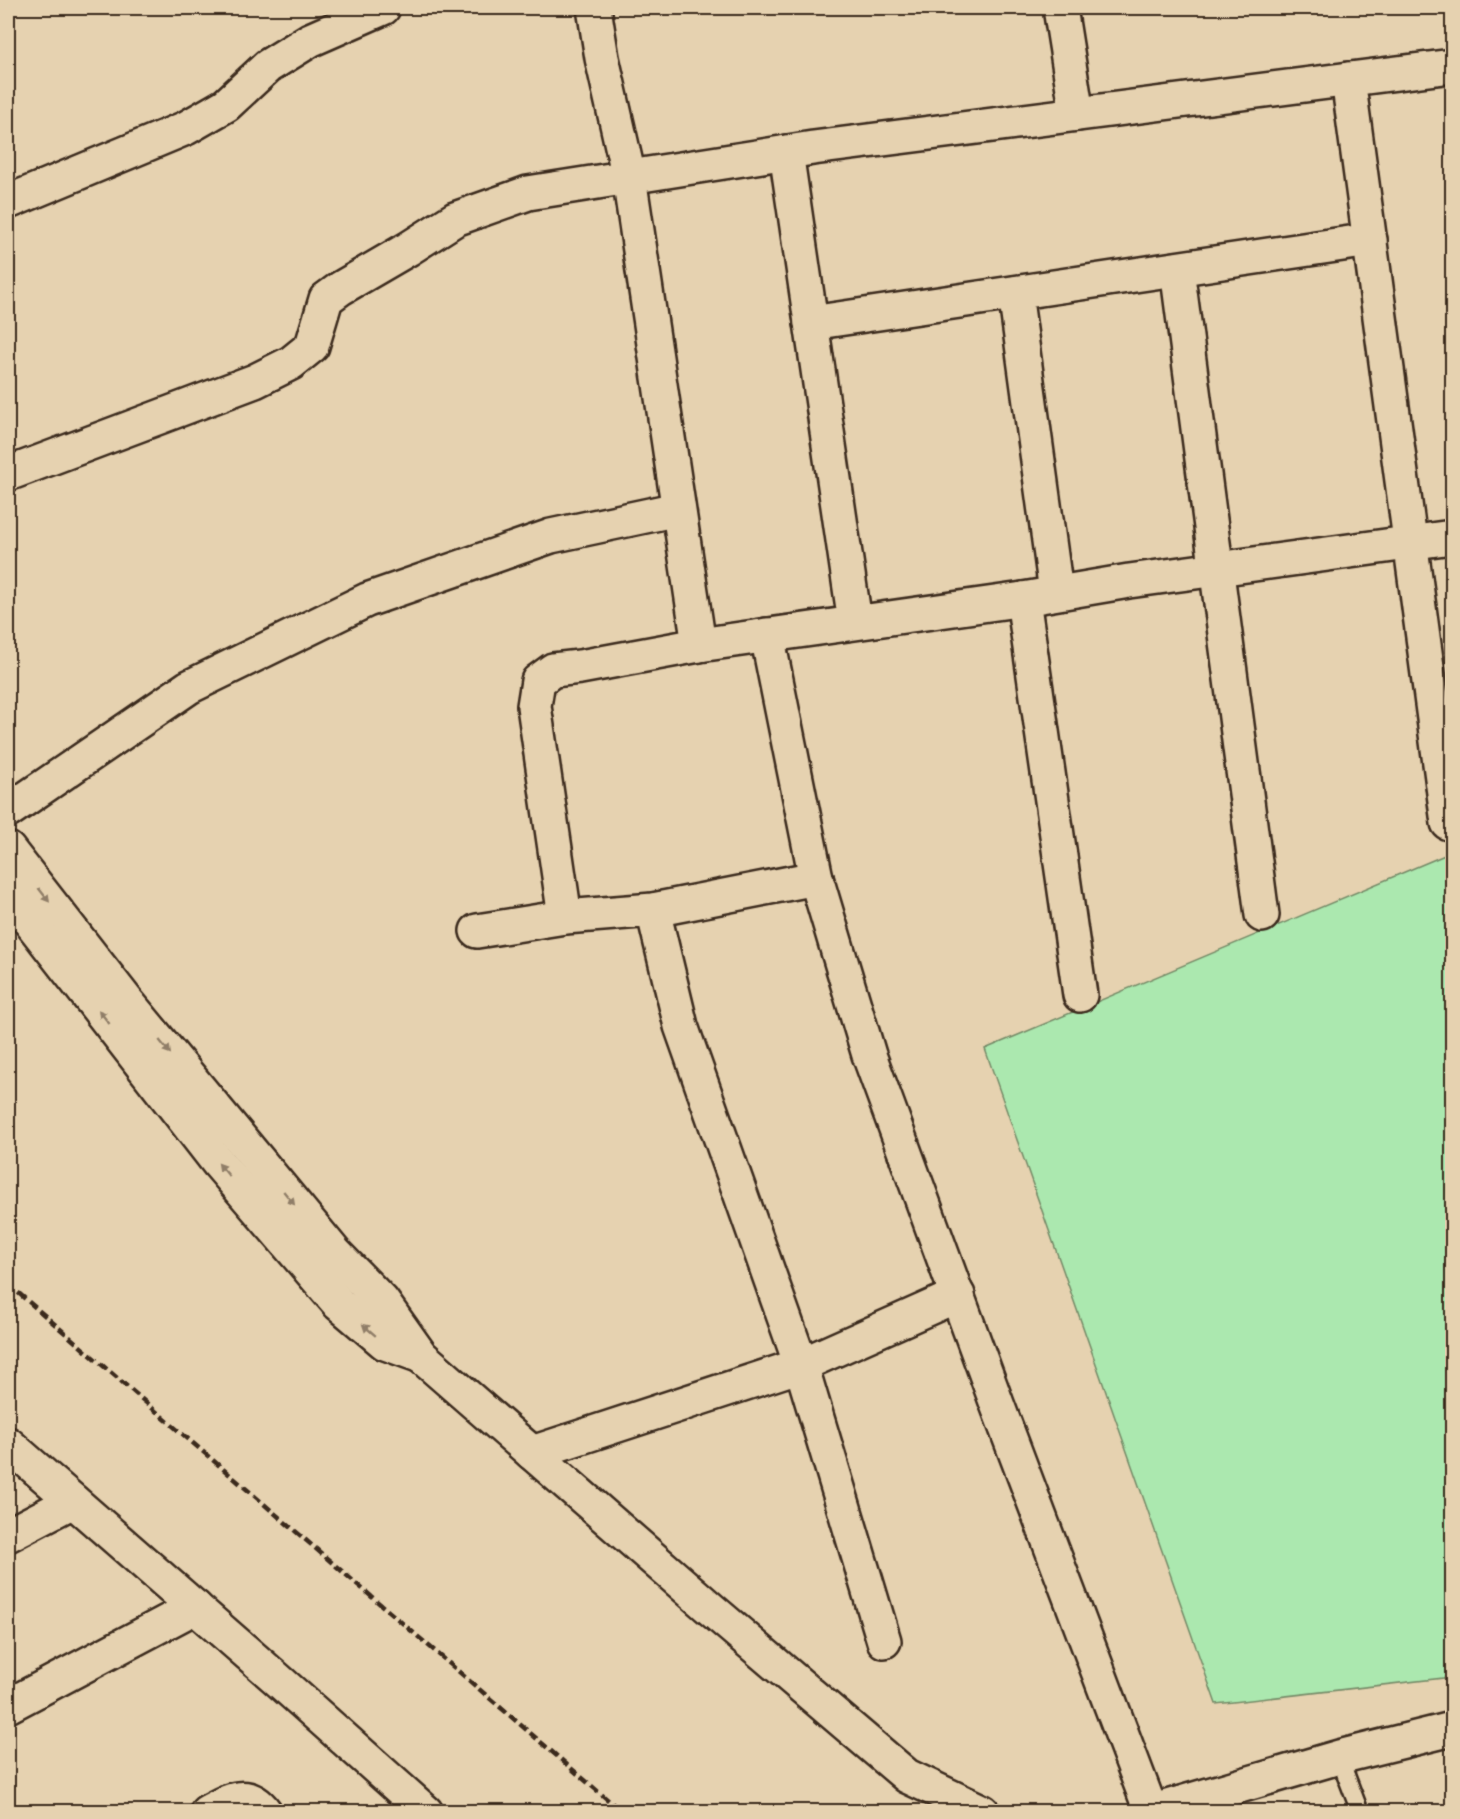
<svg xmlns="http://www.w3.org/2000/svg" width="1460" height="1819" font-family="'Comic Neue',sans-serif">
<style>
.green{fill:#abe8af;stroke:#738966;stroke-width:1.5}
.lines{fill:none;stroke-linecap:round;stroke-linejoin:round}
.lane-casing{stroke:#3b2a1e;stroke-width:21}
.street-casing{stroke:#3b2a1e;stroke-width:38}
.secondary-casing{stroke:#3b2a1e;stroke-width:38}
.lane{stroke:#e6d2b0;stroke-width:16}
.street{stroke:#e6d2b0;stroke-width:33}
.secondary{stroke:#e6d2b0;stroke-width:33}
.rail{stroke:#3b2a1e;stroke-width:4.5;stroke-dasharray:9 4.5;stroke-linecap:butt}
.oneway{fill:#907e67}
</style>
<rect width="100%" height="100%" fill="#e6d2b0"/>
<filter id="ink" filterUnits="userSpaceOnUse"><feTurbulence type="fractalNoise" baseFrequency=".0167" numOctaves="2"/><feDisplacementMap in="SourceGraphic" scale="12" xChannelSelector="R" yChannelSelector="G"/><feConvolveMatrix kernelMatrix="1 2 1 2 8 2 1 2 1" color-interpolation-filters="sRGB"/></filter>
<g filter="url(#ink)">
<path class="green" d="M1452 852V1677L1216 1704 985 1049Z"/>
<g class="lines">
<defs>
<path id="lane" d="M1339 1757 1360 1812"/>
<g id="street">
<path d="M594 8 602 58 629 177 699 645"/>
<path d="M1060 8 1077 114"/>
<path d="M1348 79 1448 823"/>
<path d="M786 152 855 622"/>
<path d="M8 202 186 128 226 105 268 66 310 40 383 8"/>
<path d="M1177 269 1262 915"/>
<path d="M1015 293 1056 592"/>
<path d="M811 323 1370 240"/>
<path d="M8 474 255 381 291 363 312 346 326 299 341 288 408 249 455 219 528 193 813 148 1452 66"/>
<path d="M1023 599 1080 995"/>
<path d="M767 635 816 878 869 1055 997 1404 1151 1811"/>
<path d="M8 811 189 687 367 600 551 536 678 509"/>
<path d="M653 910 681 1026 801 1365 884 1641"/>
<path d="M565 917 534 706 538 681 553 670 580 667 699 645 1023 599 1129 581 1452 537"/>
<path d="M477 931 565 917 653 910 816 878"/>
<path d="M8 1444 276 1678 426 1812"/>
<path d="M532 1453 801 1365 958 1295"/>
<path d="M8 1535 73 1501"/>
<path d="M8 1706 195 1607"/>
<path d="M207 1812C229 1800 248 1789 265 1812"/>
</g>
<g id="secondary">
<path d="M8 849 125 999 335 1253 382 1301 421 1356 712 1610 907 1776 983 1812"/>
<path d="M8 893 219 1164 339 1304 385 1343 421 1356"/>
<path d="M1150 1812 1339 1757 1452 1729"/>
</g>
</defs>
<use href="#lane" class="lane-casing"/>
<use href="#street" class="street-casing"/>
<use href="#secondary" class="secondary-casing"/>
<use href="#lane" class="lane"/>
<use href="#street" class="street"/>
<use href="#secondary" class="secondary"/>
<path class="rail" d="M8 1284 622 1812"/>
</g>
<defs><path id="oneway-solid" d="M-6-.8H1V-3.2L6.5 0L1 3.2V.8H-6Z" transform="scale(1.5)"/></defs>
<g class="oneway">
<use href="#oneway-solid" transform="translate(44 895) rotate(52)"/>
<use href="#oneway-solid" transform="translate(104 1017) rotate(-128)"/>
<use href="#oneway-solid" transform="translate(165 1047) rotate(51)"/>
<use href="#oneway-solid" transform="translate(224 1170) rotate(-130)"/>
<use href="#oneway-solid" transform="translate(289 1198) rotate(51)"/>
<use href="#oneway-solid" transform="translate(369 1330) rotate(-139)"/>
</g>
</g>
<rect width="1460" height="1819" fill="none" stroke="#e6d2b0" stroke-width="30"/>
<rect x="15" y="15" width="1430" height="1789" fill="none" stroke="#3b2a1e" stroke-width="2" filter="url(#ink)"/>
</svg>
